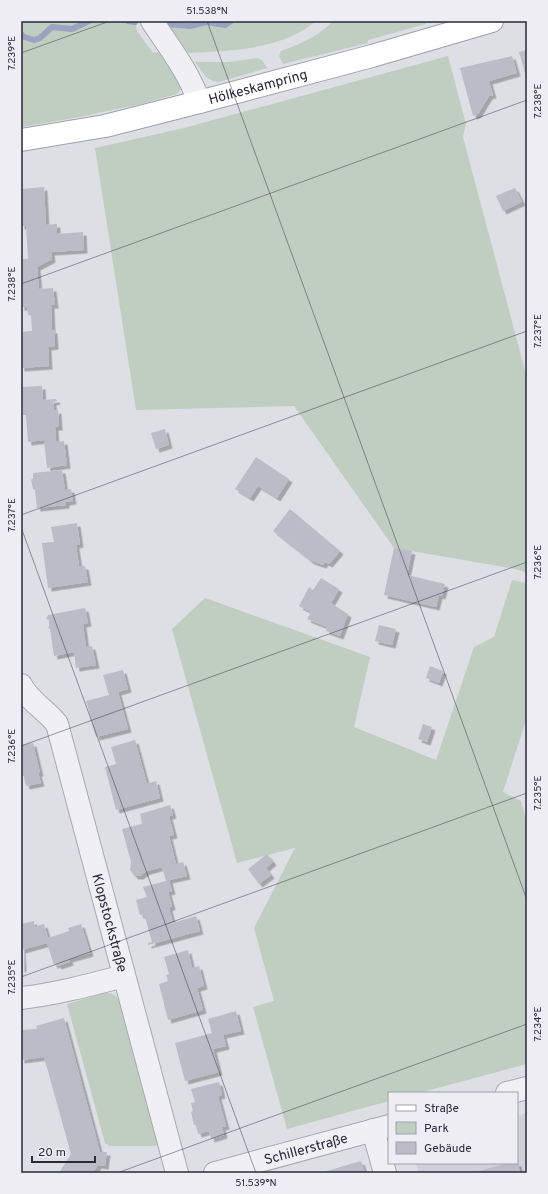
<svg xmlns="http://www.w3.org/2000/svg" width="548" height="1194" font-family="Overpass,sans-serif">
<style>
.built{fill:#d0d0da}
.green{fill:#c0cec1}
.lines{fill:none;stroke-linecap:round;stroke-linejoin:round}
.stream{stroke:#9ca2c2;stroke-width:6}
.building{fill:#bbbcc8;filter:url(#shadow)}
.minor-casing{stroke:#a8a8b2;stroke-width:24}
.major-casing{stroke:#9ea0b0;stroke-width:24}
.minor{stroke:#f0f0f4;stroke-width:22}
.major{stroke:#fff;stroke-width:22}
.ticks{fill:none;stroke:#29293a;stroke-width:1;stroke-opacity:0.45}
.labels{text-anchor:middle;stroke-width:4;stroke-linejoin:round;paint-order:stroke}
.street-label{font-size:14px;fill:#29293a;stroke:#ededf3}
.neatline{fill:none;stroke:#29293a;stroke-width:1.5}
.ticks-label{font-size:10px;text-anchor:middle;fill:#29293a}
</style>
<defs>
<filter id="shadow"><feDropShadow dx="3.5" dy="3.5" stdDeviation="0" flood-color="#0004"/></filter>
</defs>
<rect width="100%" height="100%" fill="#dedee5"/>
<path class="built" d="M527 1113V1173H419L416 1163H517V1116Z"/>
<g class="green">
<path d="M21 21H135L137 31 153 53 158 52 181 83V89L177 94 145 103 80 117 21 127Z"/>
<path d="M164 21H316C281 50 231 51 188 53Z"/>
<path d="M333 21H425L426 24 368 40V43L283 64 279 56 281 51C300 44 319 36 333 21Z"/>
<path d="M448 56 466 124 463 137 527 378V573L516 569 394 548 294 406 136 410 95 148 184 128Z"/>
<path d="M257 58 262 60 267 68 219 82 213 81 206 77 195 62H228Z"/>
<path d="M512 580 527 583V717L503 792 521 801 527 822V1064L419 1093H389V1101L287 1129 253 1007 274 1001 254 928 295 848 237 863 172 629 205 598 370 657 354 727 436 760 474 647 494 637Z"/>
<path d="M104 993C109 992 115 994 118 999L158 1143 157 1145 154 1146H110L105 1143 67 1004Z"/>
</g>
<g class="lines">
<g class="stream">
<path d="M128 21 135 22"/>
<path d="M168 24 190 26 207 22 225 25 231 21"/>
<path d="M21 34 24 37 34 40 40 38 52 27 72 29 89 21"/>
</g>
</g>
<g class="building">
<path d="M527 50V80L519 52Z"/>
<path d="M512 56 517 73 489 81 493 95 489 96 478 114 473 116 460 68Z"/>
<path d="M44 187 46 225 57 224V234L83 232 84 250 51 252 52 259 37 267 39 289 53 288 55 305H51L52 330H54L55 346 48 347 49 366 21 368V332L32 331 31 315H28L27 307H21V259H28L26 226H21V189Z"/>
<path d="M515 188 522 202 503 211 496 196Z"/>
<path d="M42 386 43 400 56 399 57 401 53 402 54 411 58 410 59 427H55L56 442 64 441 67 465 47 468 44 440 28 442 26 415H23L21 387Z"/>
<path d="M165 429 169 445 156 449 151 433Z"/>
<path d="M256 457 289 479 277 498 258 486 250 498 235 489Z"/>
<path d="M62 470 65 490 71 489 73 501 66 502V505L37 508 35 490 33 489 31 480 33 478V473Z"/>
<path d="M290 509 340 551 329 564 325 562 323 565 311 561 273 531Z"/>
<path d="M77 523 80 544 76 545 79 566H85L88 582 48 588 42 543 54 542 51 527Z"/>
<path d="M394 548 412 551 407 575 445 584 442 596 439 595 436 607 384 595Z"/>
<path d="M321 578 339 589 331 603 348 614 340 636 326 631 327 627 307 619 311 612 299 606 309 587 313 590Z"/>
<path d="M85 608 88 623 83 624 86 647 92 646 96 665 76 668 74 652 54 656 50 629 48 628 49 626V620L46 619 48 615Z"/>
<path d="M379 625 396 629 392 645 375 641Z"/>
<path d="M430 666 443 671 439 683 426 678Z"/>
<path d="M123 670 128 689 118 692 128 729 96 737 86 701 109 695 103 675Z"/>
<path d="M423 724 432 727 427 742 418 739Z"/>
<path d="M135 740 147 784 156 781 160 798 116 810 105 767 116 764 111 747Z"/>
<path d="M33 743 40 773H38L41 783 26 786 24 776H21V745Z"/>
<path d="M170 805 173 815 169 816 174 835 169 836 176 864 183 862 187 876 169 880 172 891 168 892 172 906 169 908 173 923 196 916 200 931 148 945V943L152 942 144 914 140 915 136 900 147 897 143 887 166 881 162 867 147 871 140 876H135L132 873 130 870 131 862 122 829 142 824 140 814Z"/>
<path d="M267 854 273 862 266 868 271 875 259 884 248 869Z"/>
<path d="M34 921V927L44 924 48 938 69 931 68 928 81 924 90 953 69 959 70 962 58 966 57 964 54 965 47 943 22 950 23 968 21 969V924Z"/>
<path d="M188 950 192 968 199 966 204 986 197 988 203 1010 168 1020 159 984 168 981 166 975 169 974 164 957Z"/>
<path d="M236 1011 241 1031 223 1035 226 1046 213 1049 219 1072 185 1081 175 1043 212 1033 208 1019Z"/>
<path d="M64 1018 100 1152H107L105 1166 98 1165 93 1173H59L71 1154 44 1057 21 1060V1030L37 1029 36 1026Z"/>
<path d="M219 1082 222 1095 218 1096 226 1126 222 1127 224 1135 211 1139 209 1131 198 1134 196 1125H194L191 1112 193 1111 191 1103 195 1102 191 1089Z"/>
<path d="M361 1161 365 1173H320Z"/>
<path d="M508 1163H518L520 1173H472Z"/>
</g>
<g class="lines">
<defs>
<g id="minor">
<path d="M152 21C169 47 189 72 199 102"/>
<path id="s1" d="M21 685C29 701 46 710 57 724L177 1173"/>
<path d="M21 998C56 994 90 985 124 976"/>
<path d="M507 1093 527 1088"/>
<path d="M373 1130 385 1173"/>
<path id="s2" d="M215 1173 389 1126"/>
</g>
<g id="major">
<path id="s3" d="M21 140 105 126 199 102 372 56 492 21"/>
</g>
</defs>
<use href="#minor" class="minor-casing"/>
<use href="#major" class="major-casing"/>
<use href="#minor" class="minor"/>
<use href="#major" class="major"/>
</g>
<path class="ticks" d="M207 21 527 900M21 53 110 21M21 284 527 100M21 515 527 331M21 527 256 1173M21 746 527 562M21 977 527 793M117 1173 527 1024"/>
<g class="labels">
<g class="street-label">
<text dy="5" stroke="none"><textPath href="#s3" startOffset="243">Hölkeskampring</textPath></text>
<text dy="5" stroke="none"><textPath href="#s1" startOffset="259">Klopstockstraße</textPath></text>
<text dy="5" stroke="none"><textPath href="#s2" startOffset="94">Schillerstraße</textPath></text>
</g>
</g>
<rect width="548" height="1194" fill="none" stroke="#ededf3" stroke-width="44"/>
<rect x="388" y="1092" width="130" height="72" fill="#ededf3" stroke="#9f9fa9"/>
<rect x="396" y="1105" width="20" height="6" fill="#ffffff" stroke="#9f9fa9"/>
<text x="424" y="1112" font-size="12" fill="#29293a">Straße</text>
<rect x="396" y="1122" width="20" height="12" fill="#c0cec1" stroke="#9f9fa9"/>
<text x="424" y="1132" font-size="12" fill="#29293a">Park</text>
<rect x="396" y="1142" width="20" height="12" fill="#bbbcc8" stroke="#9f9fa9"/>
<text x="424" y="1152" font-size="12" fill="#29293a">Gebäude</text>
<path d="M32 1156v6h63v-6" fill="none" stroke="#29293a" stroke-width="2"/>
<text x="38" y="1156" font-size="12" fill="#29293a" stroke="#ededf3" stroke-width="3" paint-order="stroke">20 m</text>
<rect x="22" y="22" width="504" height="1150" class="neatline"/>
<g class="ticks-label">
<text x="207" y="14">51.538°N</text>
<text transform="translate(11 53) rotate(-90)" y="4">7.239°E</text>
<text transform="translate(537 101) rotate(-90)" y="4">7.238°E</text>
<text transform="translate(11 284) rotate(-90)" y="4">7.238°E</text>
<text transform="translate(537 331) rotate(-90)" y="4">7.237°E</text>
<text transform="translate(11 515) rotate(-90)" y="4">7.237°E</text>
<text transform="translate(537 562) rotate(-90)" y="4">7.236°E</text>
<text transform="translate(11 746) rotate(-90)" y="4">7.236°E</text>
<text transform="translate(537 793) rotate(-90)" y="4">7.235°E</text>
<text transform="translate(11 977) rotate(-90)" y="4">7.235°E</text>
<text transform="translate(537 1024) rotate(-90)" y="4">7.234°E</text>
<text x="256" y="1186">51.539°N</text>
</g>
</svg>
